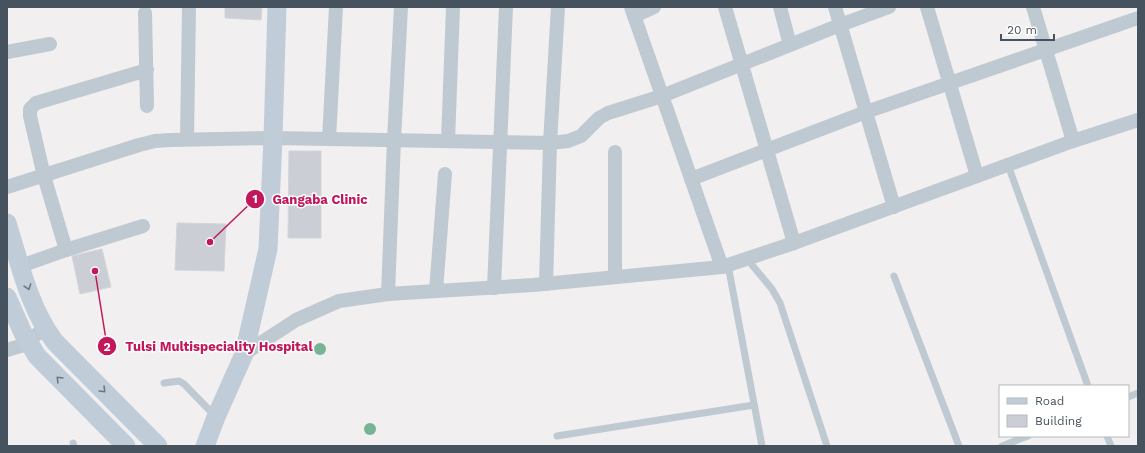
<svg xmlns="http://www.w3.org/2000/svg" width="1145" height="453" font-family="'Work Sans',sans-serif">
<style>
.building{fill:#cbced4;stroke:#d2d5db}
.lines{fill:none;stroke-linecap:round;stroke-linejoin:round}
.lane{stroke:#bfc9d1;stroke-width:7}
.street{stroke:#bfc9d1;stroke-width:14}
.secondary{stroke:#c1ccd9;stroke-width:19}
.tree{fill:#77b395}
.oneway{stroke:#6b7782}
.leader{fill:none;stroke:#c2185b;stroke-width:1.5}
.callout-dot{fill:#c2185b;stroke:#fff;stroke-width:1.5}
.mark-label{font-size:12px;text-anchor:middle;font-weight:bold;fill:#fff}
.callout-label{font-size:13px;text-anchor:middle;font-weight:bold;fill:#c2185b;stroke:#fff;stroke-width:3;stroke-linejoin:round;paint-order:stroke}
</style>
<rect width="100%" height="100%" fill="#f1efef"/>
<g class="building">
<path d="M225 7H262L261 20 225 18Z"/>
<path d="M289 151H321V238H288Z"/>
<path d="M177 223 226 224 224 271 175 270Z"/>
<path d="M102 249 111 287 80 294 72 256Z"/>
</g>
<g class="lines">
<g class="lane">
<path d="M1008 165 1088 386"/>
<path d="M747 259 772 289 780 303 827 446"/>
<path d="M728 265 762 446"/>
<path d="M894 276 959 446"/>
<path d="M164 383 179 381 184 384 216 417"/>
<path d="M1128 397 1138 393"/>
<path d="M557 436 754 405"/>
<path d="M1107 436 1111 446"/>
<path d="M73 443 74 446"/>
<path d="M1002 446 1028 436"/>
</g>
<g class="street">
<path d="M631 7 722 267"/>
<path d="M725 7 794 243"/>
<path d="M780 7 790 45"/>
<path d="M835 7 894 207"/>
<path d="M927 7 977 176"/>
<path d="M1033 7 1073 141"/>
<path d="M145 13 147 106"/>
<path d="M634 16 654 7"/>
<path d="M7 52 50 44"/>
<path d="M187 139 189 7"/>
<path d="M329 139 336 7"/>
<path d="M448 141 453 7"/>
<path d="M691 179 866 112 1138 18"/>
<path d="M7 187 139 145 155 141 171 140 273 138 550 143 568 141 581 136 599 118 608 113 662 96 840 25 889 7"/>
<path d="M66 250 44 176 30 116V109L36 103 147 70"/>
<path d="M21 266 66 250 143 226"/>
<path d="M615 277V152"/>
<path d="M546 284 550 143 558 7"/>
<path d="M494 288 506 7"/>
<path d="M436 291 445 174"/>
<path d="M388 294 394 140 401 7"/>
<path d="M7 350 27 344 28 341 45 328"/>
<path d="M244 354 296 320 339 301 388 294 533 285 722 267 794 243 1073 141 1138 120"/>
</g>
<g class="secondary">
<path d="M7 223C20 264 29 308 55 342L158 446"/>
<path d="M7 297 23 333 37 356 126 446"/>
<path d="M205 446 216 417 244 354 268 249 273 138 277 7"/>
</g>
</g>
<g class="tree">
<circle cx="320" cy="349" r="6"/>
<circle cx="370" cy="429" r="6"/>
</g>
<defs><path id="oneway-chevron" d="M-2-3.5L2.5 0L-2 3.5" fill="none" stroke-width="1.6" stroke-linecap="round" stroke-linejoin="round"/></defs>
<g class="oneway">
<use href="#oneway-chevron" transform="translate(28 287) rotate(72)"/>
<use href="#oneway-chevron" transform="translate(59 379) rotate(-135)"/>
<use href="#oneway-chevron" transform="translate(103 390) rotate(45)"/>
</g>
<path class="leader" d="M210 242L255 199M95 271L107 346"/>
<g class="callout-dot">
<circle cx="210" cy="242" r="4"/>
<circle cx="95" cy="271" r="4"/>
<circle cx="255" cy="199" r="10"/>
<circle cx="107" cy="346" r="10"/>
</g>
<g class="mark-label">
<text x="255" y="203">1</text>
<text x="107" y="351">2</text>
</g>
<g class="callout-label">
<text x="320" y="204">Gangaba Clinic</text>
<text x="219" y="351">Tulsi Multispeciality Hospital</text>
</g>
<rect width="1145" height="453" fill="none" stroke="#46525d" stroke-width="16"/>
<rect x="999" y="385" width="130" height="52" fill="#ffffff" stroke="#b5babe"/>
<rect x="1007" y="398" width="20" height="6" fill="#c1ccd9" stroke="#b5babe"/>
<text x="1035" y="405" font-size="12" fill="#46525d">Road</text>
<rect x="1007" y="415" width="20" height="12" fill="#cbced4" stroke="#b5babe"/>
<text x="1035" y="425" font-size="12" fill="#46525d">Building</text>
<path d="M1001 34v6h53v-6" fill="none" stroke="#46525d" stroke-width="2"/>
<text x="1007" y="34" font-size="12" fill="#46525d" stroke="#ffffff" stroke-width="3" paint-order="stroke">20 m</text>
</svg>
